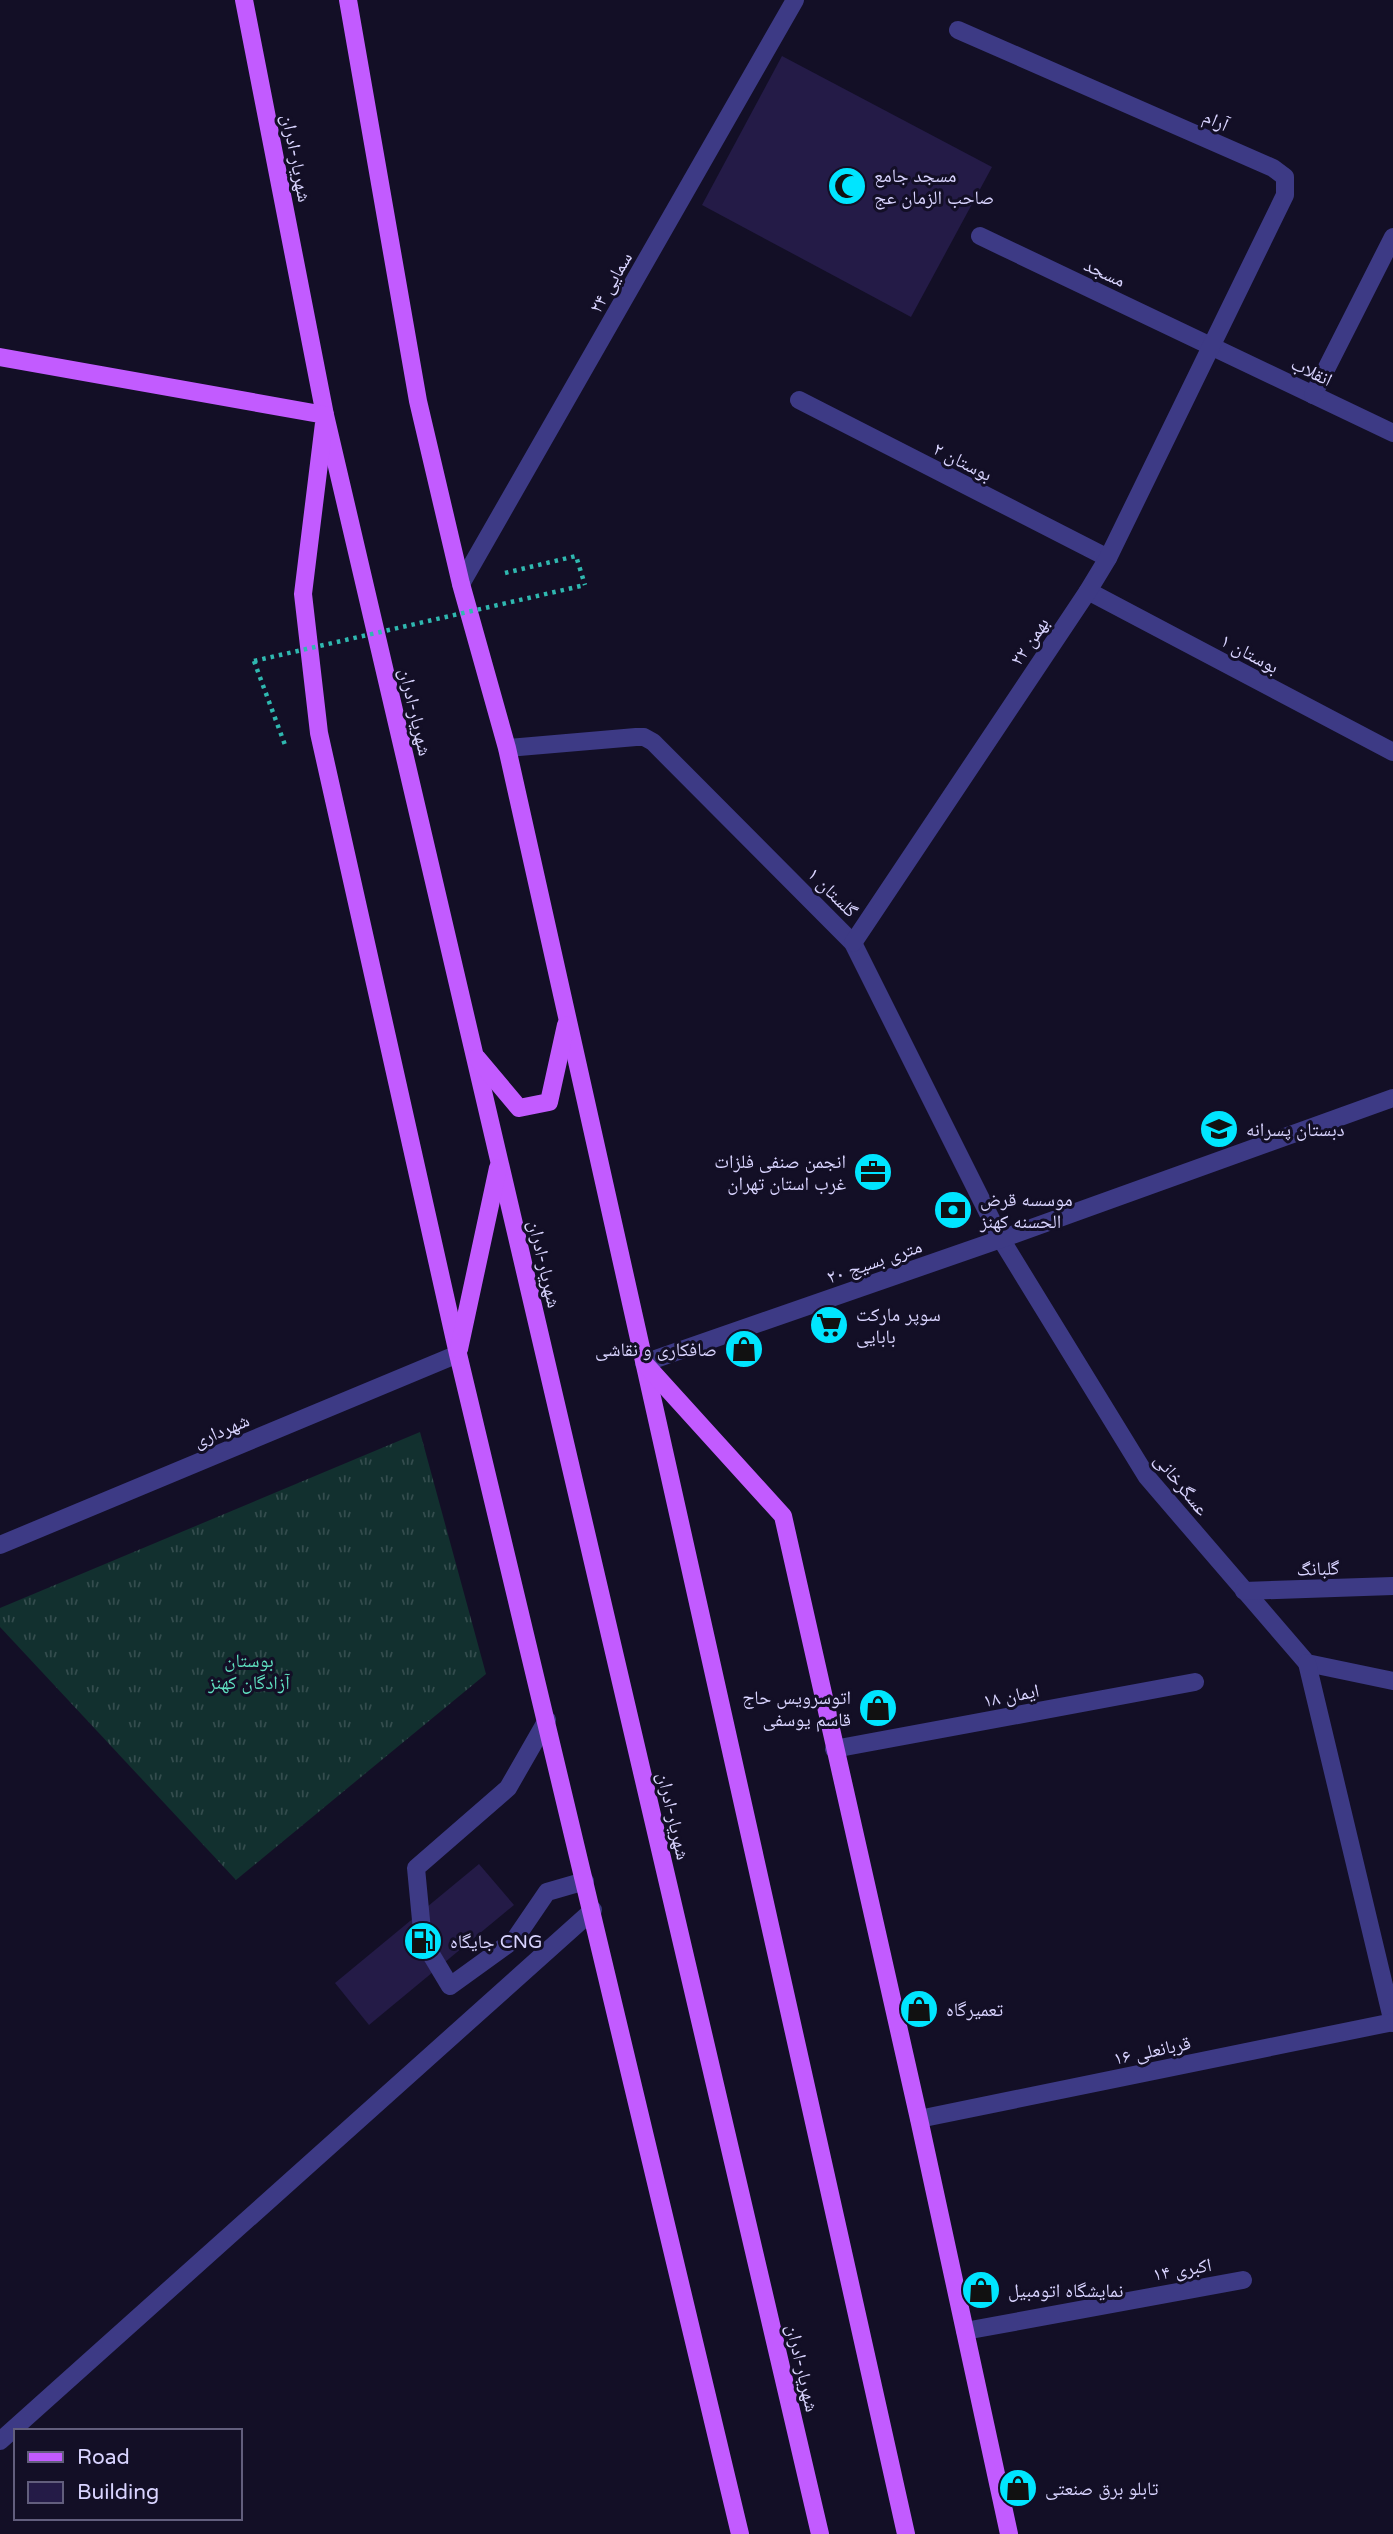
<svg xmlns="http://www.w3.org/2000/svg" width="1393" height="2534" font-family="'Varela Round','Noto Naskh Arabic',sans-serif">
<style>
.grass{fill:url(#grass-tufts)}
.building{fill:#241b47}
.lines{fill:none;stroke-linecap:round;stroke-linejoin:round}
.path{stroke:#2fb8b0;stroke-width:4.5;stroke-dasharray:3.5 5;stroke-linecap:butt}
.minor{stroke:#3d3a85;stroke-width:18}
.major{stroke:#c25bff;stroke-width:18}
.path-bridge{stroke:#2fb8b0;stroke-width:4.5;stroke-dasharray:3.5 5;stroke-linecap:butt}
.labels{text-anchor:middle;stroke-width:6;stroke-linejoin:round;paint-order:stroke}
.street-label{font-size:19px;fill:#d9d4ff;stroke:#130f26}
.poi-label{font-size:19px;fill:#d9d4ff;stroke:#130f26;text-anchor:start}
.park-label{font-size:19px;fill:#5fe0c0;stroke:#130f26}
</style>
<defs>
<pattern id="grass-tufts" width="24" height="20" patternUnits="userSpaceOnUse" patternTransform="scale(1.75)"><rect width="24" height="20" fill="#12302f"/><path d="M3 7l-1-3M5 7V3M7 7l1-3M15 17l-1-3M17 17v-4M19 17l1-3" fill="none" stroke="#344d4e"/></pattern>
</defs>
<rect width="100%" height="100%" fill="#130f26"/>
<path class="grass" d="M420 1432 486 1674 236 1880 0 1627V1608Z"/>
<g class="building">
<path d="M782 56 992 167 911 317 702 205Z"/>
<path d="M479 1864 514 1905 369 2025 335 1983Z"/>
</g>
<g class="lines">
<g class="path">
<path d="M505 573 576 556 585 585"/>
<path d="M254 661 285 745 288 744"/>
</g>
<g class="minor">
<path d="M980 236 1393 433"/>
<path d="M1313 395 1393 237"/>
<path d="M799 400 1108 558"/>
<path d="M461 584 795 0"/>
<path d="M1088 591 1393 752"/>
<path d="M507 748 636 737H644L653 742 853 943 1001 1239 1147 1477 1307 1663 1393 1681"/>
<path d="M853 943 1088 591 1108 558 1285 195V177L1273 168 958 30"/>
<path d="M644 1363 1001 1239 1393 1098"/>
<path d="M0 1545 458 1354"/>
<path d="M1244 1591 1393 1586"/>
<path d="M1307 1663 1393 2023"/>
<path d="M547 1720 508 1788 416 1868 423 1941 450 1986 515 1939 547 1892 585 1881"/>
<path d="M834 1749 1195 1682"/>
<path d="M919 2119 1393 2022"/>
<path d="M965 2331 1243 2280"/>
<path d="M0 2441 593 1910"/>
</g>
<g class="major">
<path d="M244 0 325 415 820 2534"/>
<path d="M348 0 418 401 461 584 507 748 906 2534"/>
<path d="M0 357 325 415 303 594 319 733 458 1354 740 2534"/>
<path d="M477 1058 519 1108 549 1102 566 1025"/>
<path d="M459 1349 498 1168"/>
<path d="M646 1365 783 1516 919 2119 1009 2534"/>
</g>
<path class="path-bridge" d="M254 661 585 585"/>
</g>
<defs>
<symbol id="mosque-disc" viewBox="-11 -11 22 22"><circle r="9.5" fill="#00e5ff" stroke="#130f26"/><path d="M3.5-4.9A6 6 0 1 0 3.5 4.9A5 5 0 1 1 3.5-4.9Z" fill="#111"/></symbol>
<symbol id="school-disc" viewBox="-11 -11 22 22"><circle r="9.5" fill="#00e5ff" stroke="#130f26"/><path d="M0-5L7-2L0 1L-7-2ZM-4 1L0 2.5L4 1V4Q0 6-4 4Z" fill="#111"/></symbol>
<symbol id="office-disc" viewBox="-11 -11 22 22"><circle r="9.5" fill="#00e5ff" stroke="#130f26"/><path d="M-6-3h4V-5.5h4V-3h4V5H-6ZM-1-4.5V-3h2v-1.5ZM-6 0V1H6V0Z" fill="#111"/></symbol>
<symbol id="bank-disc" viewBox="-11 -11 22 22"><circle r="9.5" fill="#00e5ff" stroke="#130f26"/><path d="M-6-4H6V4H-6ZM0-2.3a2.3 2.3 0 1 0 0 4.6a2.3 2.3 0 1 0 0-4.6Z" fill="#111"/></symbol>
<symbol id="supermarket-disc" viewBox="-11 -11 22 22"><circle r="9.5" fill="#00e5ff" stroke="#130f26"/><path d="M-6-5.5h2.5l.6 2H6L4.5 2H-2.5L-4.4-4H-6ZM-1.5 3.2a1.3 1.3 0 1 0 .1 0ZM3 3.2a1.3 1.3 0 1 0 .1 0Z" fill="#111"/></symbol>
<symbol id="shop-disc" viewBox="-11 -11 22 22"><circle r="9.5" fill="#00e5ff" stroke="#130f26"/><path d="M-5-2.5h2.3a2.7 3.5 0 0 1 5.4 0H5L5.5 6h-11ZM-1.5-2.5h3a1.5 2.3 0 0 0-3 0Z" fill="#111"/></symbol>
<symbol id="fuel-disc" viewBox="-11 -11 22 22"><circle r="9.5" fill="#00e5ff" stroke="#130f26"/><path d="M-5.5-6h7V0h2V4h1.3V-2.5L3-4.5l.8-.8L6-3V5H2.5V1h-1V6h-7ZM-4.2-4.7v3.2H.2V-4.7Z" fill="#111"/></symbol>
</defs>
<g fill-rule="evenodd">
<use href="#mosque-disc" x="825" y="164" width="44" height="44"/>
<use href="#school-disc" x="1197" y="1107" width="44" height="44"/>
<use href="#office-disc" x="851" y="1150" width="44" height="44"/>
<use href="#bank-disc" x="931" y="1188" width="44" height="44"/>
<use href="#supermarket-disc" x="807" y="1303" width="44" height="44"/>
<use href="#shop-disc" x="722" y="1327" width="44" height="44"/>
<use href="#shop-disc" x="856" y="1686" width="44" height="44"/>
<use href="#fuel-disc" x="401" y="1919" width="44" height="44"/>
<use href="#shop-disc" x="897" y="1987" width="44" height="44"/>
<use href="#shop-disc" x="959" y="2268" width="44" height="44"/>
<use href="#shop-disc" x="996" y="2466" width="44" height="44"/>
</g>
<g class="labels">
<g class="street-label">
<text transform="translate(1216 120) rotate(24)" y="7">آرام</text>
<text transform="translate(297 158) rotate(79)" y="7">شهریار-ادران</text>
<text transform="translate(1105 272) rotate(25)" y="7">مسجد</text>
<text transform="translate(610 282) rotate(-60)" y="7">سمایی ۲۴</text>
<text transform="translate(1312 371) rotate(26)" y="7">انقلاب</text>
<text transform="translate(963 461) rotate(27)" y="7">بوستان ۲</text>
<text transform="translate(1029 641) rotate(-56)" y="7">۲۲ بهمن</text>
<text transform="translate(1250 653) rotate(28)" y="7">بوستان ۱</text>
<text transform="translate(416 712) rotate(77)" y="7">شهریار-ادران</text>
<text transform="translate(833 892) rotate(45)" y="7">گلستان ۱</text>
<text transform="translate(874 1261) rotate(-19)" y="7">۲۰ متری بسیج</text>
<text transform="translate(545 1264) rotate(77)" y="7">شهریار-ادران</text>
<text transform="translate(221 1430) rotate(-23)" y="7">شهرداری</text>
<text transform="translate(1182 1484) rotate(51)" y="7">عسگرخانی</text>
<text transform="translate(1318 1568) rotate(-2)" y="7">گلبانگ</text>
<text transform="translate(1011 1695) rotate(-11)" y="7">ایمان ۱۸</text>
<text transform="translate(674 1816) rotate(77)" y="7">شهریار-ادران</text>
<text transform="translate(1152 2050) rotate(-12)" y="7">قربانعلی ۱۶</text>
<text transform="translate(1182 2269) rotate(-10)" y="7">اکبری ۱۴</text>
<text transform="translate(803 2368) rotate(77)" y="7">شهریار-ادران</text>
</g>
<g class="poi-label">
<text x="874" y="182">مسجد جامع<tspan x="874" dy="22">صاحب الزمان عج</tspan></text>
<text x="1246" y="1136">دبستان پسرانه</text>
<text x="846" y="1168" text-anchor="end">انجمن صنفی فلزات<tspan x="846" dy="22">غرب استان تهران</tspan></text>
<text x="980" y="1206">موسسه قرض<tspan x="980" dy="22">الحسنه کهنز</tspan></text>
<text x="856" y="1321">سوپر مارکت<tspan x="856" dy="22">بابایی</tspan></text>
<text x="717" y="1356" text-anchor="end">صافکاری و نقاشی</text>
<text x="851" y="1704" text-anchor="end">اتوسرویس حاج<tspan x="851" dy="22">قاسم یوسفی</tspan></text>
<text x="450" y="1948">جایگاه CNG</text>
<text x="946" y="2016">تعمیرگاه</text>
<text x="1008" y="2297">نمایشگاه اتومبیل</text>
<text x="1045" y="2495">تابلو برق صنعتی</text>
</g>
<g class="park-label">
<text x="249" y="1667">بوستان<tspan x="249" dy="22">آزادگان کهنز</tspan></text>
</g>
</g>
<rect x="14" y="2429" width="228" height="91" fill="#130f26" stroke="#625e7d" stroke-width="2"/>
<rect x="28" y="2452" width="35" height="10" fill="#c25bff" stroke="#625e7d" stroke-width="2"/>
<text x="77" y="2464" font-size="21" fill="#d9d4ff">Road</text>
<rect x="28" y="2482" width="35" height="21" fill="#241b47" stroke="#625e7d" stroke-width="2"/>
<text x="77" y="2499" font-size="21" fill="#d9d4ff">Building</text>
</svg>
